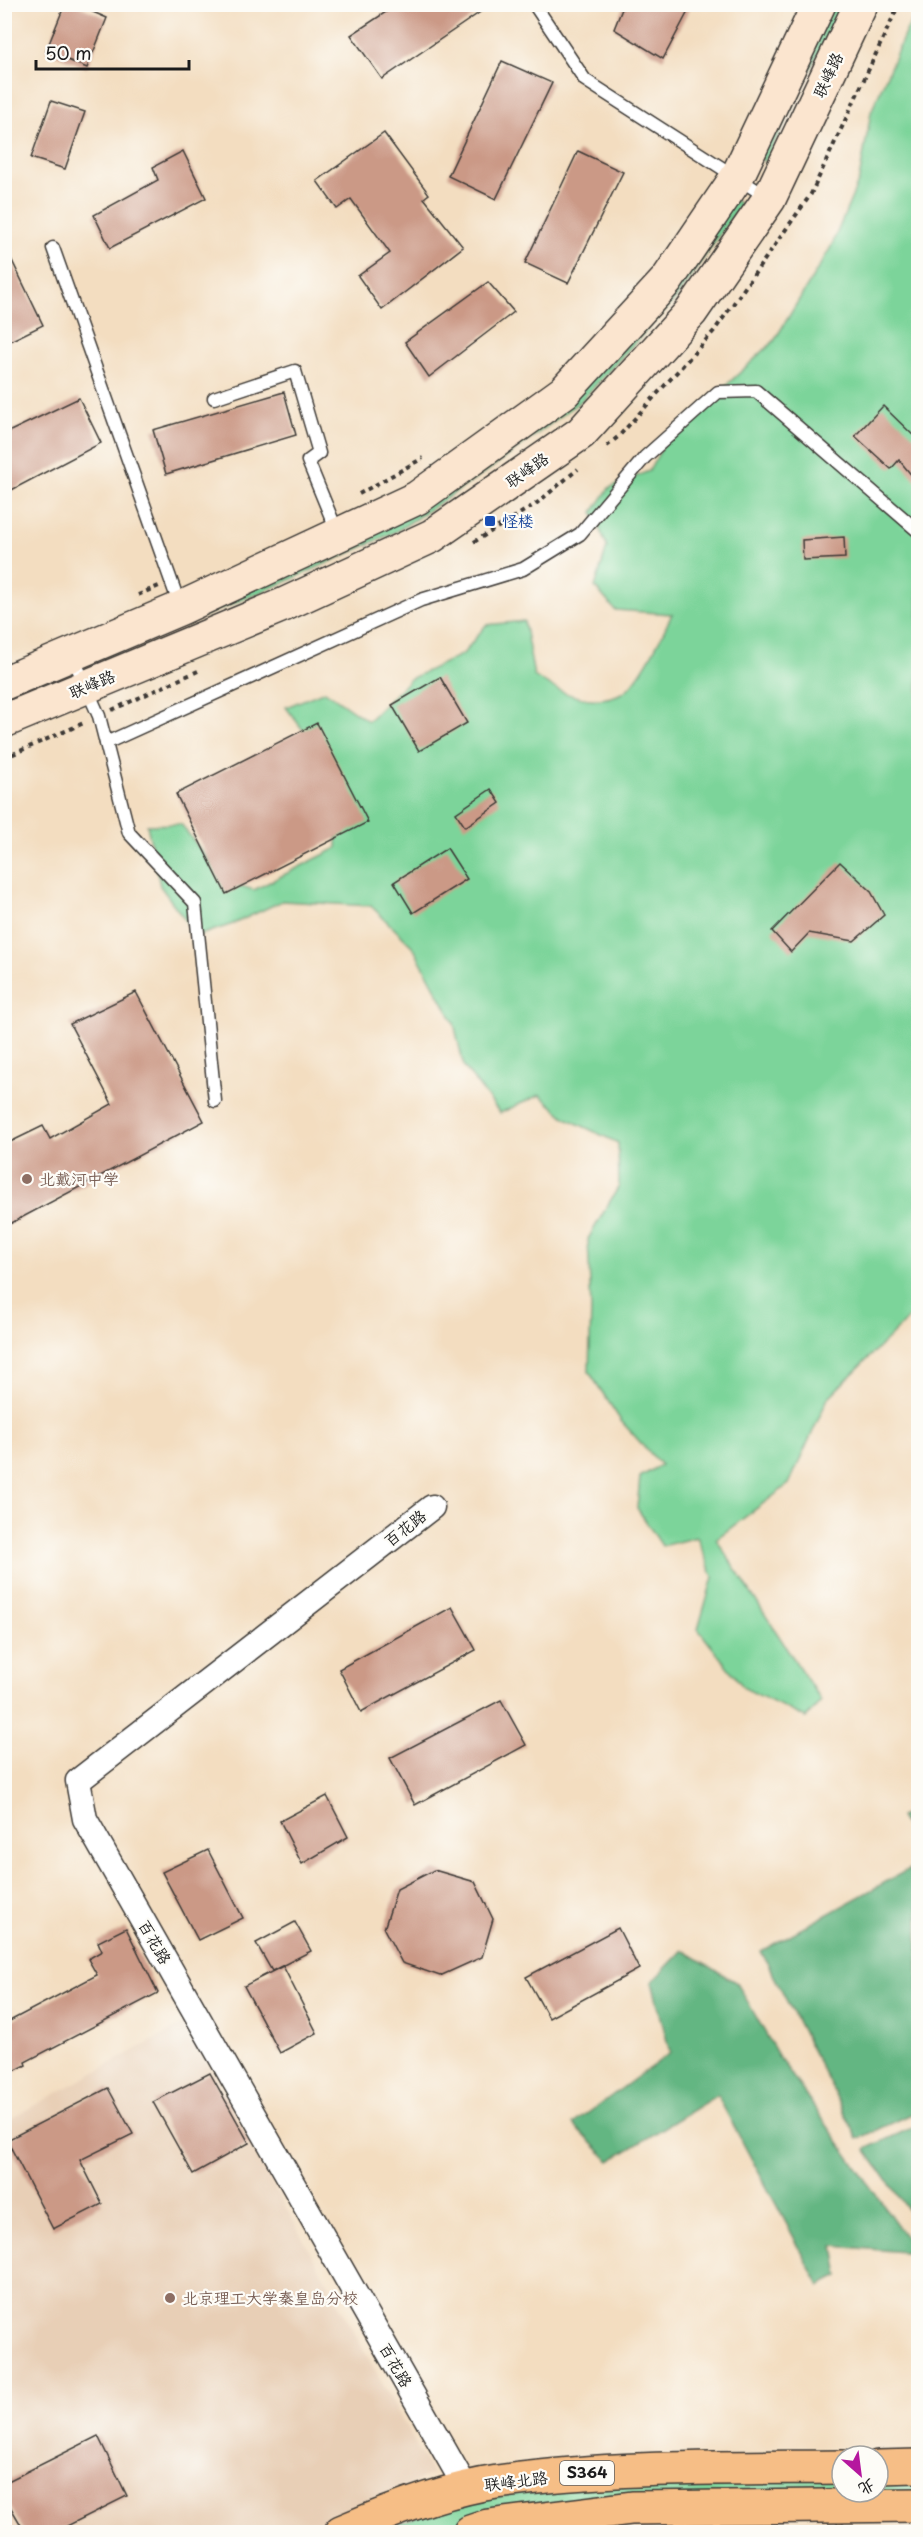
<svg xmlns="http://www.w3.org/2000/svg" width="923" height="2537" font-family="'Playpen Sans','LXGW WenKai TC',sans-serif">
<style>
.built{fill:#e8cfb6}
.green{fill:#7bd49a;stroke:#4c785b;stroke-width:1.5}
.forest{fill:#64b682;stroke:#40694f;stroke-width:1.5}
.building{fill:#cb9986}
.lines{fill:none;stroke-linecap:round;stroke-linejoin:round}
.service-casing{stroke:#3c3935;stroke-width:15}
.minor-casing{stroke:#3c3935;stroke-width:27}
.secondary-casing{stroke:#3c3935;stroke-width:36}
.primary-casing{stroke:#3c3935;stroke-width:36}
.path{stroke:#3c3935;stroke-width:4;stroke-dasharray:4.5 4.5;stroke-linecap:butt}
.service{stroke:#fff;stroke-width:12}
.minor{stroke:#fff;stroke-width:24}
.secondary{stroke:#fbe5cf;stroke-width:33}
.primary{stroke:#f6be86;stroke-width:33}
.transit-dot{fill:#1a4fb4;stroke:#fdfcf7;stroke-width:2}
.education-dot{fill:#8d6e63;stroke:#fdfcf7;stroke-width:2}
.labels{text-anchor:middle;stroke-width:4.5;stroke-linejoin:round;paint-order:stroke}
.shield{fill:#fdfcf7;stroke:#605f5e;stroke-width:1.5}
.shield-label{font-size:15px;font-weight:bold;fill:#1c1c1c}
.street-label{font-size:16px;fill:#1c1c1c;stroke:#fdfcf7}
.transit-label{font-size:16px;fill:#164399;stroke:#fdfcf7;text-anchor:start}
.education-label{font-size:16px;fill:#785e54;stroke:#fdfcf7;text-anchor:start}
</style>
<rect width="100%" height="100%" fill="#fdfcf7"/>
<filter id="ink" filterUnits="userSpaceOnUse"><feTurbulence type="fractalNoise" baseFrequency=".0167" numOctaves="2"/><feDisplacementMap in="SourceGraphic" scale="12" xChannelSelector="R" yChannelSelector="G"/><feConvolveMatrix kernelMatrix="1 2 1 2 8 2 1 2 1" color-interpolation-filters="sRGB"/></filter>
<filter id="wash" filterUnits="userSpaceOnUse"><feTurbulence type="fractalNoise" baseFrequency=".008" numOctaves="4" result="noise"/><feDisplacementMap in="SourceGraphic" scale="24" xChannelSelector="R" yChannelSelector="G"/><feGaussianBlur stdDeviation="1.35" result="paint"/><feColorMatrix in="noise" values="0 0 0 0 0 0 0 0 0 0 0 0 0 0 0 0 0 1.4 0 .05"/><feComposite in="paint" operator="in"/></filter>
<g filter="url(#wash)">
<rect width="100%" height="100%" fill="#f3ddc0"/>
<path class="built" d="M185 2023 432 2474 304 2532H8L4 2526V2122Z"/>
<g class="green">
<path d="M830 5H842L765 162 756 157Z"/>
<path d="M918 9V1309L828 1398 789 1484 716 1539 821 1701 806 1718 744 1688 698 1629 713 1577 697 1537 662 1546 637 1508 640 1477 661 1465 621 1421 589 1372 591 1309 588 1239 619 1186 618 1143 566 1118 540 1095 500 1113 464 1067 454 1023 413 947 371 906 282 901 233 924 197 936 160 886 147 825 181 824 224 881 254 890 337 848 338 825 314 745 286 707 325 691 368 721 410 679 463 654 486 625 524 621 534 676C559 693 592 708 622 693 639 684 664 632 672 614L615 610 595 587 607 547 593 512 609 488 649 471 665 442 774 341 831 247 859 180 871 112 905 33Z"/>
<path d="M732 199 741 204 674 301 581 401 482 475 397 531 288 581 98 660 476 468Z"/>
<path d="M918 2476V2493L470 2519 429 2532H373L458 2503 554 2488 842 2477V2492H878V2477Z"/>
</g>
<g class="forest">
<path d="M918 1809V1848L900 1817Z"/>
<path d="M909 1869 918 1887V2111L858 2139 761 1951Z"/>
<path d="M683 1950 737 1983 779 2057 917 2253 834 2246 839 2276 820 2286 717 2095 610 2161 573 2124 670 2053 652 1982Z"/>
<path d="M918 2125V2224L865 2149Z"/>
</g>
<g id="blocks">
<g class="building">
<path d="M65 4H74L107 18 87 68 46 51Z"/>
<path d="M398 4H492L382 79 351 35Z"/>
<path d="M624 4H692L663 59 614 29Z"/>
<path d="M502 61 552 83 496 199 448 176Z"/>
<path d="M51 101 85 112 65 169 31 158Z"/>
<path d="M384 133 429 194 424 198 463 247 382 310 358 276 390 253 351 199 337 209 317 181Z"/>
<path d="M183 151 206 198 110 248 94 215 158 180 153 167Z"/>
<path d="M578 151 623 172 568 283 525 263Z"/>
<path d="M4 244 43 325 4 344Z"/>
<path d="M488 282 514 312 429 377 405 342Z"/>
<path d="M284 392 296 435 166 474 153 430Z"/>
<path d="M79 398 101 443 4 494V434Z"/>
<path d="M883 406 918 440V483L899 460 891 469 855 436Z"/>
<path d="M844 537 845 558 803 560 802 540Z"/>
<path d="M440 677 467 723 419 751 392 705Z"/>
<path d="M317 723 368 822 226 894 176 794Z"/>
<path d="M491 789 500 803 465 827 456 813Z"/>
<path d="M447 848 467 879 413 913 394 882Z"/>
<path d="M840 862 870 890 884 915 854 941 809 933 791 952 772 931Z"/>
<path d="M136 992 204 1121 4 1227V1145L43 1126 50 1139 112 1104 70 1024Z"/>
<path d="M452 1607 476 1650 361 1712 339 1669Z"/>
<path d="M501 1700 526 1745 415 1805 390 1758Z"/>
<path d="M327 1796 348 1837 302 1864 280 1821Z"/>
<path d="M208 1850 243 1918 198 1940 162 1872Z"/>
<path d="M434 1870 475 1882 493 1919 482 1957 440 1976 402 1963 384 1929 397 1889Z"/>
<path d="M295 1922 311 1951 272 1971 256 1943Z"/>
<path d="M126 1928 158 1993 25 2062 26 2065 4 2076V2024L97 1975 88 1959 102 1951 98 1942Z"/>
<path d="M618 1928 639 1969 549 2018 526 1977Z"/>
<path d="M283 1966 317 2033 280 2053 244 1986Z"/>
<path d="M210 2073 249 2143 193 2174 153 2102Z"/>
<path d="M108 2088 133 2134 80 2160 102 2204 53 2229 7 2140Z"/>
<path d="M98 2436 127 2496 55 2532H25L4 2496V2483Z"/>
</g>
</g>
</g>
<g filter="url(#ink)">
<use href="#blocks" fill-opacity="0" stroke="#3c3935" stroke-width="1.5"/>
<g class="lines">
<defs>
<g id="service">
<path d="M534 4 585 80 767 197"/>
<path d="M53 248 180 606"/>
<path d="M214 398 295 371 319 453 308 461 338 534"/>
<path d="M72 655 99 716 129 833 195 903 215 1101"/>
<path d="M106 743 421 600 523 569 580 534 645 457 718 392 756 391 918 531"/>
</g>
<path id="minor" d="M432 1507 78 1781 85 1819 466 2488"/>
<g id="secondary">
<path d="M4 683 181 608 417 498 564 392 667 280 737 177 819 4"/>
<path d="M4 721 283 605 432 536 581 433 691 312 769 199 861 4"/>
</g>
<g id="primary">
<path d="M878 2467 918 2466"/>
<path d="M341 2532C387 2512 447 2489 497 2482 611 2466 727 2468 842 2467"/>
<path d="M470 2532 488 2526 632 2508 918 2505"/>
</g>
</defs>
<use href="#service" class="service-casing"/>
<use href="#minor" class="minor-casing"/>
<use href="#secondary" class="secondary-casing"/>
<use href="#primary" class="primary-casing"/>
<g class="path">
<path d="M607 446 619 436 714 331 811 194 899 4"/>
<path d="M359 494 423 458"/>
<path d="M474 542 537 503 578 469"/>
<path d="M138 595 159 586"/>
<path d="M112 710 198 671"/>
<path d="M4 758 86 722"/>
</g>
<use href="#service" class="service"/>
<use href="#minor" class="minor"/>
<use href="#secondary" class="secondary"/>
<use href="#primary" class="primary"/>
</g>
</g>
<rect class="transit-dot" x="484" y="515" width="12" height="12" rx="3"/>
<g class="education-dot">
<circle cx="27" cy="1179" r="6"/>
<circle cx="170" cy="2298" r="6"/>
</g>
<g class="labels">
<rect class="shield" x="560" y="2461" width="54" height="24" rx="4.5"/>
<g class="shield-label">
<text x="587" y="2478">S364</text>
</g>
<g class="street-label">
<text transform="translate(828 75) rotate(-65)" y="6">联峰路</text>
<text transform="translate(527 470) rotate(-35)" y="6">联峰路</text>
<text transform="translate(92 684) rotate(-23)" y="6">联峰路</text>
<text transform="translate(405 1528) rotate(-38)" y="6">百花路</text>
<text transform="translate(155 1942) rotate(60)" y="6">百花路</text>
<text transform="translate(396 2365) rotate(60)" y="6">百花路</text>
<text transform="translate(516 2481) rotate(-7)" y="6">联峰北路</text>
</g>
<g class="transit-label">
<text x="502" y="527">怪楼</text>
</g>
<g class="education-label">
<text x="39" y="1185">北戴河中学</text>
<text x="182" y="2304">北京理工大学秦皇岛分校</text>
</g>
</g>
<rect width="923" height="2537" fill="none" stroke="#fdfcf7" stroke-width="24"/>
<g transform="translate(860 2474) rotate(152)"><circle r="28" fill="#fdfcf7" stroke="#a3a29f" stroke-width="1.5"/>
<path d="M0-4.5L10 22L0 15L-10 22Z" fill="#b5179e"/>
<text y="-9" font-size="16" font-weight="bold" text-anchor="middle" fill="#1c1c1c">北</text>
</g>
<path d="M36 60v9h153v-9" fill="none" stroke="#1c1c1c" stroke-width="3"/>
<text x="45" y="60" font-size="18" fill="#1c1c1c" stroke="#fdfcf7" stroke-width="4.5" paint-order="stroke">50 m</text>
</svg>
